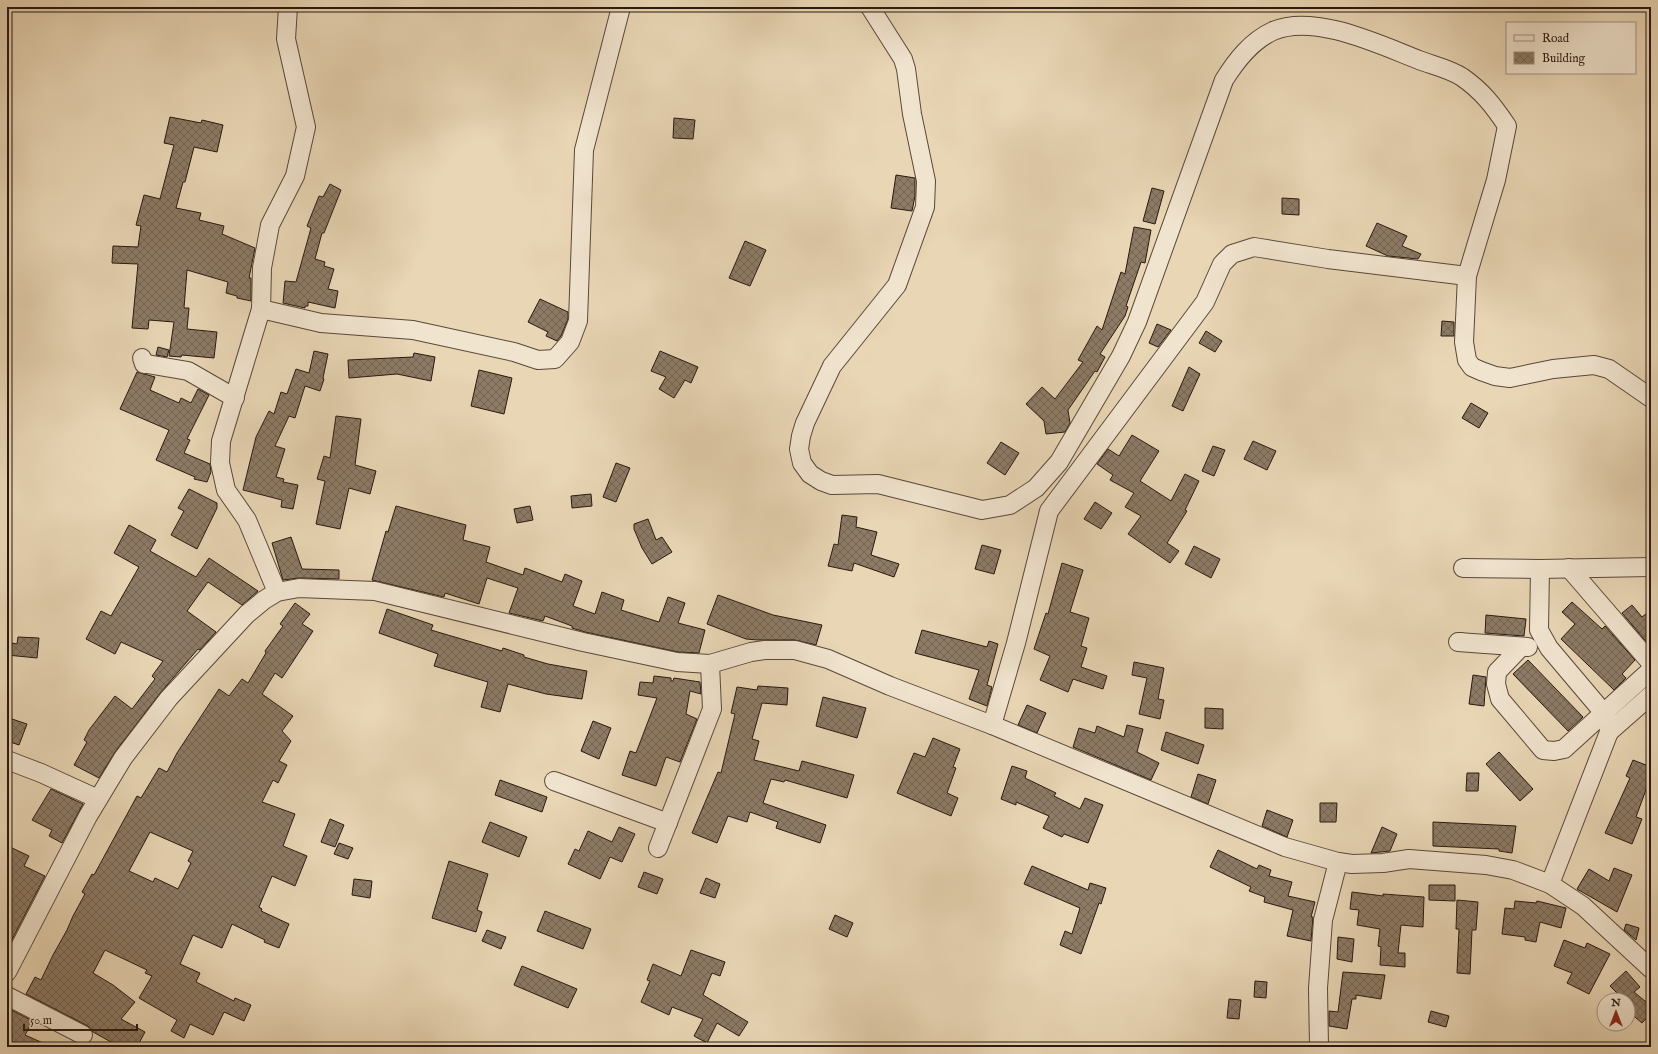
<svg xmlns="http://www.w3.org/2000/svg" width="1658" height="1054" font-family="'IM FELL English',serif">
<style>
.building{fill:url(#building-cross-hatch);stroke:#291810;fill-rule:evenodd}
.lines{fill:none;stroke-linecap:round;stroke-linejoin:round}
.minor-casing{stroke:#594839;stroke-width:20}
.minor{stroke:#f1e4cf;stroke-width:18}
</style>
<defs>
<pattern id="building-cross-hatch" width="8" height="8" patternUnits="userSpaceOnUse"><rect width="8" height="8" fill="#8d7b66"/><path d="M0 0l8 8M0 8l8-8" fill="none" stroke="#736453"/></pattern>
</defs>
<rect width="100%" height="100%" fill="#e9d6b5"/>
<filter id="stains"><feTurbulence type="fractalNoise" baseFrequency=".005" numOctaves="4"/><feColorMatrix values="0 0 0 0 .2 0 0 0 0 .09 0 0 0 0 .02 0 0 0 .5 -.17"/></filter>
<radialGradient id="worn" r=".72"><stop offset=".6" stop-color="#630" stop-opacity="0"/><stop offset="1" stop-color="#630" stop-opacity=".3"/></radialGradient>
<g class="building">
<path d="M170 117 201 123 202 120 223 125 217 152 194 147 185 182H183L176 208 201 213 199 220 224 226 222 234 255 248 249 278H251V301L237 298V296L226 293 228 282 187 270 184 308H189L187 329 217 332 214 358 182 355 181 357 169 356 174 322 149 320 148 329 132 328 138 264 112 263 113 246 138 247 141 226 136 225 144 195 160 199 174 145 164 143Z"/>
<path d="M674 118 695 120 693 139 673 138Z"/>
<path d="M896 175 915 178V196L912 211 891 208Z"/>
<path d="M330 184 341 190 324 233H322L315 259 325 262 324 266 334 269 328 289 338 291 335 308 308 302V306H305V308L283 303 285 281 296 282 311 228 307 226 319 196 323 197Z"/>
<path d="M1152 188 1164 191 1155 224 1143 221Z"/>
<path d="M1282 198 1299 199V215L1282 214Z"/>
<path d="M1377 223 1407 236 1402 246 1421 254 1418 259 1388 256 1366 246Z"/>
<path d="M1134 227 1151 230 1145 263 1141 262 1126 306 1128 307 1125 316 1100 354 1105 357 1097 372 1095 371 1068 410 1070 423 1065 432 1046 434 1044 421 1026 404 1042 387 1055 399 1083 362 1078 360 1097 326 1102 330 1121 272 1125 274Z"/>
<path d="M745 241 766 250 750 286 729 278Z"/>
<path d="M540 299 568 312V319L561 336 557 341 546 336 548 332 528 322Z"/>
<path d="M1442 321 1454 322V336H1441Z"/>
<path d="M1157 324 1171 330 1158 347 1149 343Z"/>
<path d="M1206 331 1222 341 1215 352 1199 343Z"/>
<path d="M158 347 169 350 167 357 156 355Z"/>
<path d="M314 351 328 354 323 378 324 379 320 391 305 386 295 418 289 416 275 446 285 449 276 477 284 479 283 482 298 485 293 509 281 507 282 500 243 490 256 437 269 411 274 414 281 392 287 394 296 369 309 373Z"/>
<path d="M660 351 698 367 691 383 685 380 674 398 659 389 666 377 651 371Z"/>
<path d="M414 353 435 357 431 381 397 374 349 378 348 360 413 357Z"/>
<path d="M1189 367 1200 374 1183 411 1172 406Z"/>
<path d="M479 370 512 378 504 414 471 406Z"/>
<path d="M137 372 155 377 150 390 179 403 181 398 191 403 198 389 209 395 187 439 190 440 184 453 210 464 211 472 207 482 194 479 195 477 156 460 169 430 120 409Z"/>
<path d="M1471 403 1488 413 1479 428 1462 418Z"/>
<path d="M336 416 361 419 355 465 376 471 370 494 349 488 340 529 316 524 325 481 317 479 324 456 330 458Z"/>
<path d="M1132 435 1159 451 1140 481 1171 501 1185 474 1199 481 1185 510 1187 511 1167 543 1179 551 1170 563 1128 534 1141 516 1125 507 1134 493 1110 480 1113 475 1097 464 1108 449 1119 456Z"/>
<path d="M1253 441 1276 451 1267 470 1244 459Z"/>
<path d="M1001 442 1019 453 1005 475 987 463Z"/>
<path d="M1213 446 1225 450 1214 476 1202 471Z"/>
<path d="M616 463 630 468 616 502 603 497Z"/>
<path d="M189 489 217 503V508L197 549 171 535 184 511 178 508Z"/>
<path d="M591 494 592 506 572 508 571 496Z"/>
<path d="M1095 502 1112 513 1101 529 1084 519Z"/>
<path d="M396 506 466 525 463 540 490 547 486 562 523 575 525 568 562 582 565 574 582 581 573 606 595 614 602 592 624 600 621 610 659 622 668 597 685 603 678 623 705 630 699 653 678 652 585 632 572 628V626L545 616 543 621 509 613 518 588 487 578 479 604 445 593 444 597 372 580 386 531 388 532Z"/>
<path d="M530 506 533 520 517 523 514 509Z"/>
<path d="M842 515 857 517 856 527 877 532 871 555 899 564 894 577 854 563 852 571 828 566 834 544 838 545Z"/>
<path d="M648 519 656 540 662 537 672 552 652 564 642 548 634 529V524Z"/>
<path d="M129 525 156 540 150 551 196 577 209 558 258 591 242 605 208 582 187 611 216 632 200 650 198 649 161 692 115 752 99 778 74 765 87 742 84 740 89 730 115 696 132 709 155 679 152 676 163 661 121 642 115 654 86 639 101 611 111 616 139 567 114 553Z"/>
<path d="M291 537 302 569 339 570V579L299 578 283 580 272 543Z"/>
<path d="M982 545 1001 550 994 574 975 569Z"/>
<path d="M1194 546 1220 559 1211 578 1185 564Z"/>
<path d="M1062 563 1083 570 1070 612 1089 618 1081 646 1087 648 1081 667 1107 676 1103 689 1073 679 1068 692 1040 680 1050 656 1034 649 1046 613 1048 614Z"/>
<path d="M718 595 773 615 822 625 816 645 795 640H758L746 639 707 624Z"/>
<path d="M1572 602 1602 629 1605 626 1635 660 1622 674 1626 678 1614 690 1561 639 1575 624 1562 612Z"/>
<path d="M295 603 310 614 302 624 313 631 282 678 275 673 262 694 293 716 282 731 291 741 279 761 287 765 278 783 273 780 262 802 295 814 283 846 307 856 295 886 272 876 259 907 262 909 261 911 289 924 279 948 264 942 265 940 232 924 222 948 193 935 180 964 200 973 196 982 234 1001 235 998 251 1005 244 1021 224 1012 213 1035 190 1024 184 1038 171 1031 177 1020 139 998 152 976 145 973 147 970 105 950 93 973 113 985 135 1002 121 1019 145 1032 137 1047H120L93 1032 88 1026 26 994 35 977 41 980 53 955 67 930 73 916 85 894 82 892 92 874 94 875 137 796 141 798 159 768 167 772 177 753 219 689 229 696 242 679 248 683 266 653 265 651 283 626 280 624ZM150 832 193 851 188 861 191 863 178 889 155 878 153 882 129 871Z"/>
<path d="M1632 605 1642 617 1651 610V643L1649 645 1622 613Z"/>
<path d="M387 609 433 625 431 630 502 651 503 648 524 655V657L548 664 587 671 582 699 546 694 508 684 500 712 481 707 488 682 434 666 438 654 379 633Z"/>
<path d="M1486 615 1526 619 1524 636 1485 633Z"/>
<path d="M922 630 987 647 989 641 998 644 987 685 992 687 987 706 969 699 979 670 915 653Z"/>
<path d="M18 637 39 638 37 658 7 655V642L17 644Z"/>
<path d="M1528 660 1583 717 1568 731 1513 674Z"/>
<path d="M1134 662 1164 668 1158 699 1164 700 1160 719 1139 714 1147 678 1132 675Z"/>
<path d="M1473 675 1486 677 1484 706 1469 704Z"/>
<path d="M654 676 671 678V681H673L674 678 700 682 701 694 690 691 686 714 697 719 680 762 666 757 656 786 622 775 630 751 636 753 657 698 638 695 640 682 653 683Z"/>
<path d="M758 686 788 688 787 705 762 703 752 739 759 741 754 760 799 771 802 761 854 775 847 798 785 780 784 782 771 779 763 803 826 825 820 843 776 828 778 822 750 812 747 822 728 816 717 843 692 833 718 772 721 773 735 714 731 713 737 687 757 690Z"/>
<path d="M823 697 866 708 857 738 816 726Z"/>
<path d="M1027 705 1046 713 1037 733 1018 725Z"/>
<path d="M1205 708 1223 709V729L1205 728Z"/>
<path d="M12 719 27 724 19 745 7 741V733Z"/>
<path d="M593 721 611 728 599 759 581 751Z"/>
<path d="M1127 725 1143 729 1137 752 1159 763 1151 780 1073 747 1079 728 1095 733 1097 726 1124 737Z"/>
<path d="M1166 732 1204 745 1198 764 1161 750Z"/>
<path d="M933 738 960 749 953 767 956 768 947 793 958 798 951 816 897 793 914 753 925 757Z"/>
<path d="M1499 752 1533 789 1520 801 1486 764Z"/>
<path d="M1633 760 1651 767V776L1636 817 1642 819 1632 844 1605 833 1630 778 1626 776Z"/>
<path d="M1012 766 1027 771 1025 778 1056 793 1054 796 1080 809 1085 798 1103 805 1088 843 1064 834 1062 837 1043 828 1049 816 1016 802V805L1001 799Z"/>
<path d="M1467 773H1479L1478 791H1466Z"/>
<path d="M1198 774 1216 780 1208 804 1191 797Z"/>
<path d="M500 780 547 797 542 812 495 795Z"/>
<path d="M51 789 83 804 62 843 49 836 52 830 32 820Z"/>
<path d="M1320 803H1337L1336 822H1320Z"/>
<path d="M1267 810 1293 820 1287 837 1262 826Z"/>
<path d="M330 819 344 825 335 847 321 842Z"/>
<path d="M490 822 527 837 519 857 482 842Z"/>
<path d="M1433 822 1516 826 1512 853 1499 851V849L1433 846Z"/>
<path d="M619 827 635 834 622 862 610 857 600 879 568 864 575 849 579 851 588 831 612 842Z"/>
<path d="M1382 827 1397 834 1390 851 1371 853Z"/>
<path d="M339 843 353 848 348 859 334 854Z"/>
<path d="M10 847 29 856 24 866 45 876 7 949V854Z"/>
<path d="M1218 850 1257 869 1259 865 1271 870 1269 876 1292 882 1288 896 1315 902 1311 917H1313L1311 941 1287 936 1293 910 1264 902 1265 897 1249 891 1251 887 1210 867Z"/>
<path d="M449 861 488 874 477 910 482 912 476 932 432 918Z"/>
<path d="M1032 866 1088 890 1090 883 1106 888 1101 904 1099 903 1081 954 1060 945 1065 931 1072 934 1080 908 1024 884Z"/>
<path d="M1614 868 1632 875 1617 912 1577 889 1589 869 1609 881Z"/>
<path d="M644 872 663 879 657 894 638 887Z"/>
<path d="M706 878 720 884 715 898 700 893Z"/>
<path d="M354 879 372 881 370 898 352 895Z"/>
<path d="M1429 885H1455V901L1429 900Z"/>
<path d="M1352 892 1383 896V894L1424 897 1423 927 1401 925 1398 953H1405V967L1380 965 1381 947 1378 946 1380 929 1357 925 1359 910 1350 909Z"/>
<path d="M1457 900 1478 902 1476 930H1472L1470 974 1457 973 1459 929H1456Z"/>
<path d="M1515 901 1536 903 1537 901 1566 908 1561 928 1540 922 1536 942 1525 940V937L1502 934 1505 908 1514 909Z"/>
<path d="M545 911 591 929 583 949 537 931Z"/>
<path d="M835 915 853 923 847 937 829 929Z"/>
<path d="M1626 924 1639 928 1636 940 1624 930Z"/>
<path d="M487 930 506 937 501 949 482 941Z"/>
<path d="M1338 937 1354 939 1352 962 1337 959Z"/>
<path d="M1564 940 1585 948 1587 943 1610 954 1589 994 1567 983 1572 973 1554 966Z"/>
<path d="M691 950 725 962 720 976 712 973 703 995 748 1022 739 1036 717 1023 707 1043 694 1036 703 1019 672 1007 669 1015 641 1002 650 981 647 980 653 964 681 976Z"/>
<path d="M522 966 577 989 568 1008 514 985Z"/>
<path d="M1626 971 1640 987 1634 992 1651 1006V1013L1642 1023 1628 1011V1000H1624L1610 986Z"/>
<path d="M1343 972 1385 975 1381 999 1356 995V999H1352L1347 1029 1329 1026V1011L1338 1012Z"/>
<path d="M1255 981 1267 982 1266 998 1254 997Z"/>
<path d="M1229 999 1241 1000 1239 1019 1227 1018Z"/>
<path d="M7 1008 33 1021 25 1035 52 1047H7Z"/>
<path d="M1431 1011 1449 1016 1446 1027 1428 1022Z"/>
</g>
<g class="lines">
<defs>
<g id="minor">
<path d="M870 7 903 59 906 69 912 114 926 181 925 207 897 285 832 366 805 423 801 436 799 449 802 463 810 474 821 481 832 485 878 484 982 510 1010 505 1036 488 1059 462 1121 356 1137 322 1224 80C1236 61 1251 41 1273 31 1314 13 1380 45 1419 60 1432 65 1450 69 1462 77 1482 91 1493 105 1507 126L1496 180 1467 276 1464 342 1467 360 1472 367 1481 371 1495 376 1510 378 1553 369 1594 365 1609 369 1651 398"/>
<path d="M261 309 321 323 413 330 514 352 538 360 555 359 570 342 578 321 584 150 621 7"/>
<path d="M142 358 144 364H147L188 371 235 398"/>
<path d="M1463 568 1540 569 1651 567"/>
<path d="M1569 568 1651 663"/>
<path d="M1540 569 1539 630 1549 648 1603 712 1608 721 1609 732 1550 884"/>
<path d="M277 592 247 520 226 490 220 463 221 441 261 309 262 268 270 225 295 176 306 127 286 39 288 7"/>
<path d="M1485 644 1458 642 1528 647"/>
<path d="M1521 647 1497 672 1496 684 1500 699 1543 750 1554 751 1564 749 1651 670"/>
<path d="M992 725 1016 643 1049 511 1205 302 1222 264 1232 254 1254 247 1328 259 1467 276"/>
<path d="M1609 732 1651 695"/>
<path d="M7 760 41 773 98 799"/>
<path d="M554 781 668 823"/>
<path d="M658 848 712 709 710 664"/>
<path d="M7 972 88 816 123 758 169 698 247 614 264 600 277 592 299 588 375 591 583 642 677 662 710 664 751 652 765 650H795L828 659 890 686 992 725 1285 847 1338 862 1352 864 1383 863 1409 859 1486 865 1513 870 1550 884 1583 906 1651 969"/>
<path d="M7 996 83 1035"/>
<path d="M1319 1047 1318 988 1323 920 1338 862"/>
</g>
</defs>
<use href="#minor" class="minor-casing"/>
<use href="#minor" class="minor"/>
</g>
<rect width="1658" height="1054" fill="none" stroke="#e9d6b5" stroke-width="24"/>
<rect x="8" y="8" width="1642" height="1038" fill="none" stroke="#291810" stroke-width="2"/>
<rect x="12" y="12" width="1634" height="1030" fill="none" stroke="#291810"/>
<rect x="1506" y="22" width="130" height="52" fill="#f1e4cf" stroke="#a19283"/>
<rect x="1514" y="35" width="20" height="6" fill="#f1e4cf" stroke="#a19283"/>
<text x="1542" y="42" font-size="12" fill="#291810">Road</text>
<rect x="1514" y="52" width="20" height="12" fill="url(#building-cross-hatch)" stroke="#a19283"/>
<text x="1542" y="62" font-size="12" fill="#291810">Building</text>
<g transform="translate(1616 1012)"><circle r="19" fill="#f1e4cf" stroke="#a19283"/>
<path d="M0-3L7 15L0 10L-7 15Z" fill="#8f2418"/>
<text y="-6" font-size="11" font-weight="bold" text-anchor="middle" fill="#291810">N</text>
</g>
<path d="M24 1024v6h113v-6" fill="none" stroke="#291810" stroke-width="2"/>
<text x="30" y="1024" font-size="12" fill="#291810" stroke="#f1e4cf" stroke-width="3" paint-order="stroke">50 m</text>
<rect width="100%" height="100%" filter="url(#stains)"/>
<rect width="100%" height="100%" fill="url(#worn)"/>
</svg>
